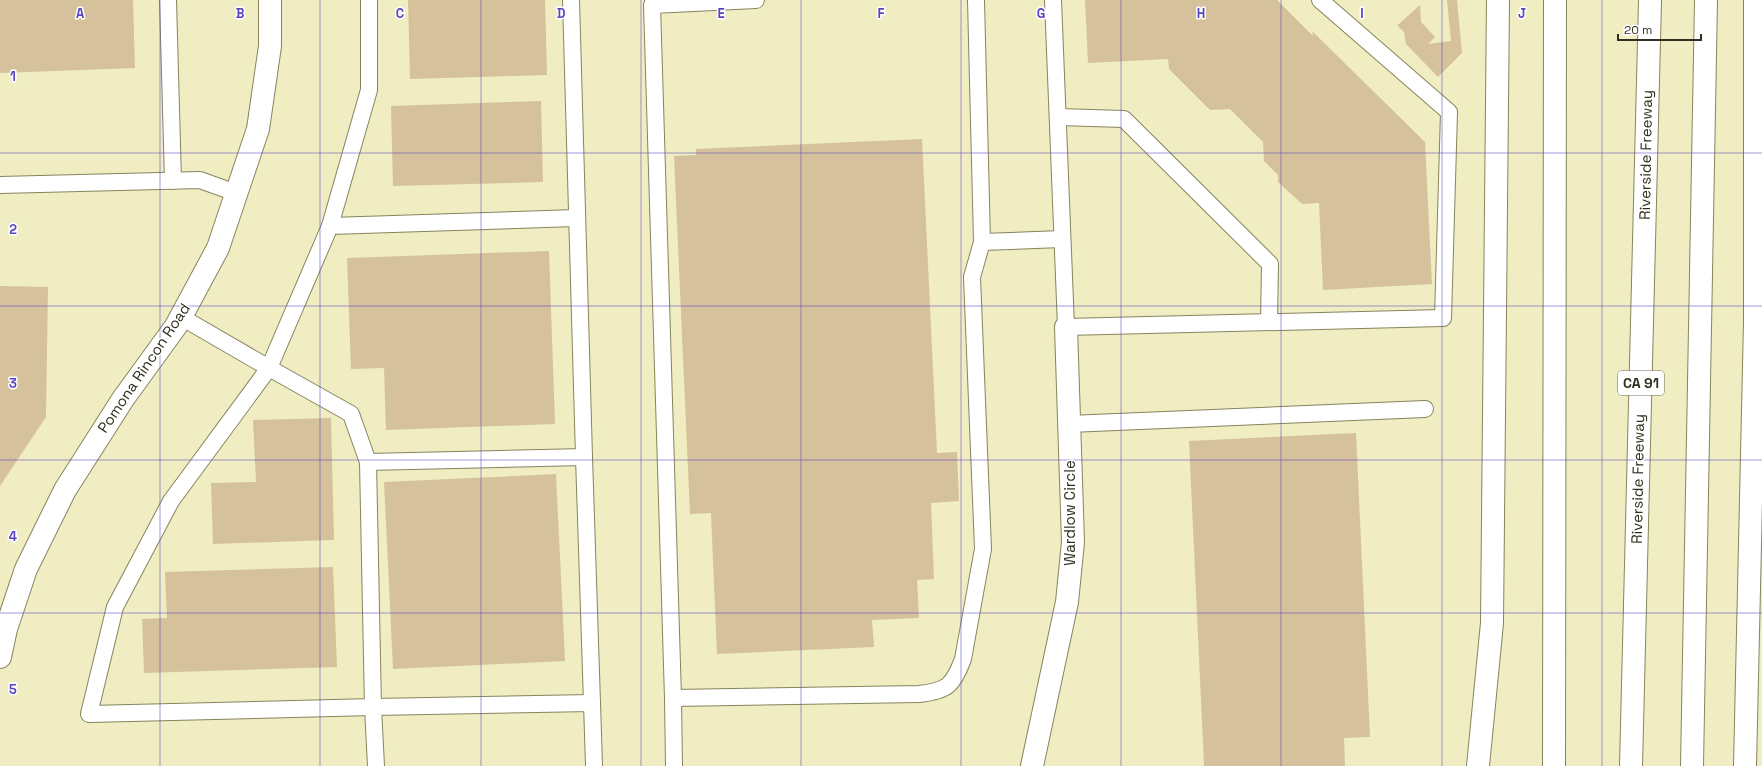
<svg xmlns="http://www.w3.org/2000/svg" width="1762" height="766" font-family="'Space Grotesk',sans-serif">
<style>
.building{fill:#d5c29c}
.lines{fill:none;stroke-linecap:round;stroke-linejoin:round}
.lane-casing{stroke:#87845d;stroke-width:18}
.street-casing{stroke:#87845d;stroke-width:24}
.secondary-casing{stroke:#87845d;stroke-width:24}
.highway-casing{stroke:#87845d;stroke-width:24}
.lane{stroke:#fff;stroke-width:16}
.street{stroke:#fff;stroke-width:22}
.secondary{stroke:#fff;stroke-width:22}
.highway{stroke:#fff;stroke-width:22}
.grid{fill:none;stroke:#5846be;stroke-width:1;stroke-opacity:0.55}
.labels{text-anchor:middle;stroke-width:3;stroke-linejoin:round;paint-order:stroke}
.shield{fill:#fff;stroke:#6f6d62;stroke-width:1}
.shield-label{font-size:14px;font-weight:bold;fill:#312f1f}
.street-label{font-size:15px;fill:#312f1f;stroke:#fff}
.grid-label{font-size:13px;text-anchor:middle;font-weight:bold;fill:#5846be;stroke:#fff;stroke-width:3;stroke-linejoin:round;paint-order:stroke}
</style>
<rect width="100%" height="100%" fill="#f0edc3"/>
<g class="building">
<path d="M0 0H133L135 68 0 73Z"/>
<path d="M408 0H545L547 75 410 79Z"/>
<path d="M1085 0H1277L1313 36 1312 31 1425 142 1432 284 1323 290 1319 203 1302 204 1278 182V175L1264 161 1263 142 1230 109 1210 110 1169 69 1168 59 1088 63Z"/>
<path d="M1447 0H1457L1462 53 1438 77 1406 44 1404 32 1397 25 1399 24 1420 5 1421 22 1435 37 1428 44 1451 41Z"/>
<path d="M541 101 543 182 393 186 391 106Z"/>
<path d="M922 139 937 453 957 452 959 501 931 503 934 579 917 580 919 618 872 620 874 647 717 654 711 513 690 514 674 156 696 155V149Z"/>
<path d="M549 251 555 424 386 430 384 368 351 369 347 258Z"/>
<path d="M0 286 48 287 46 417 0 486Z"/>
<path d="M331 418 334 540 213 544 211 483 256 482 253 420Z"/>
<path d="M1356 433 1370 737 1344 738 1345 766H1204L1189 441Z"/>
<path d="M556 474 565 661 393 669 384 482Z"/>
<path d="M333 567 337 667 144 673 142 619 167 618 165 572Z"/>
</g>
<g class="lines">
<defs>
<g id="lane">
<path d="M168 0 173 181"/>
<path d="M571 0 584 457"/>
<path d="M756 0 652 5 673 698 919 694C947 691 953 686 963 659L983 549 972 277 982 242 976 0"/>
<path d="M1053 0 1066 327 1443 318 1449 112 1320 0"/>
<path d="M1058 117 1124 119 1270 264 1269 322"/>
<path d="M0 185 200 180 236 193"/>
<path d="M330 226 576 218"/>
<path d="M982 242 1062 239"/>
<path d="M181 317 269 368 171 501 115 607 89 714 373 707 368 462 351 414 269 368 330 226 369 90V0"/>
<path d="M1069 424 1425 409"/>
<path d="M368 462 584 457 592 703"/>
<path d="M673 698 674 766"/>
<path d="M376 766 373 707 592 703 594 766"/>
</g>
<path id="street" d="M1032 766 1067 602 1073 542 1066 327"/>
<path id="secondary" d="M0 657 6 629 26 569 65 490 123 399 176 326 218 248 258 129 270 46V0"/>
<g id="highway">
<path d="M1478 766 1492 623 1498 0"/>
<path d="M1554 766 1555 0"/>
<path d="M1631 766 1650 0"/>
<path d="M1692 766 1706 0"/>
<path d="M1745 766 1755 322V0"/>
</g>
</defs>
<use href="#lane" class="lane-casing"/>
<use href="#street" class="street-casing"/>
<use href="#secondary" class="secondary-casing"/>
<use href="#highway" class="highway-casing"/>
<use href="#lane" class="lane"/>
<use href="#street" class="street"/>
<use href="#secondary" class="secondary"/>
<use href="#highway" class="highway"/>
</g>
<path class="grid" d="M160 0V766M320 0V766M481 0V766M641 0V766M801 0V766M961 0V766M1121 0V766M1281 0V766M1442 0V766M1602 0V766M0 153H1762M0 306H1762M0 460H1762M0 613H1762"/>
<g class="labels">
<rect class="shield" x="1618" y="371" width="46" height="24" rx="3"/>
<g class="shield-label">
<text x="1641" y="388">CA 91</text>
</g>
<g class="street-label">
<text transform="translate(1646 155) rotate(-89)" y="5">Riverside Freeway</text>
<text transform="translate(144 368) rotate(-56)" y="5">Pomona Rincon Road</text>
<text transform="translate(1638 479) rotate(-89)" y="5">Riverside Freeway</text>
<text transform="translate(1070 513) rotate(-90)" y="5">Wardlow Circle</text>
</g>
</g>
<g class="grid-label">
<text x="80" y="18">A</text>
<text x="240" y="18">B</text>
<text x="400" y="18">C</text>
<text x="561" y="18">D</text>
<text x="721" y="18">E</text>
<text x="881" y="18">F</text>
<text x="1041" y="18">G</text>
<text x="1201" y="18">H</text>
<text x="1362" y="18">I</text>
<text x="1522" y="18">J</text>
<text x="13" y="81">1</text>
<text x="13" y="234">2</text>
<text x="13" y="388">3</text>
<text x="13" y="541">4</text>
<text x="13" y="694">5</text>
</g>
<path d="M1618 34v6h83v-6" fill="none" stroke="#312f1f" stroke-width="2"/>
<text x="1624" y="34" font-size="12" fill="#312f1f" stroke="#ffffff" stroke-width="3" paint-order="stroke">20 m</text>
</svg>
